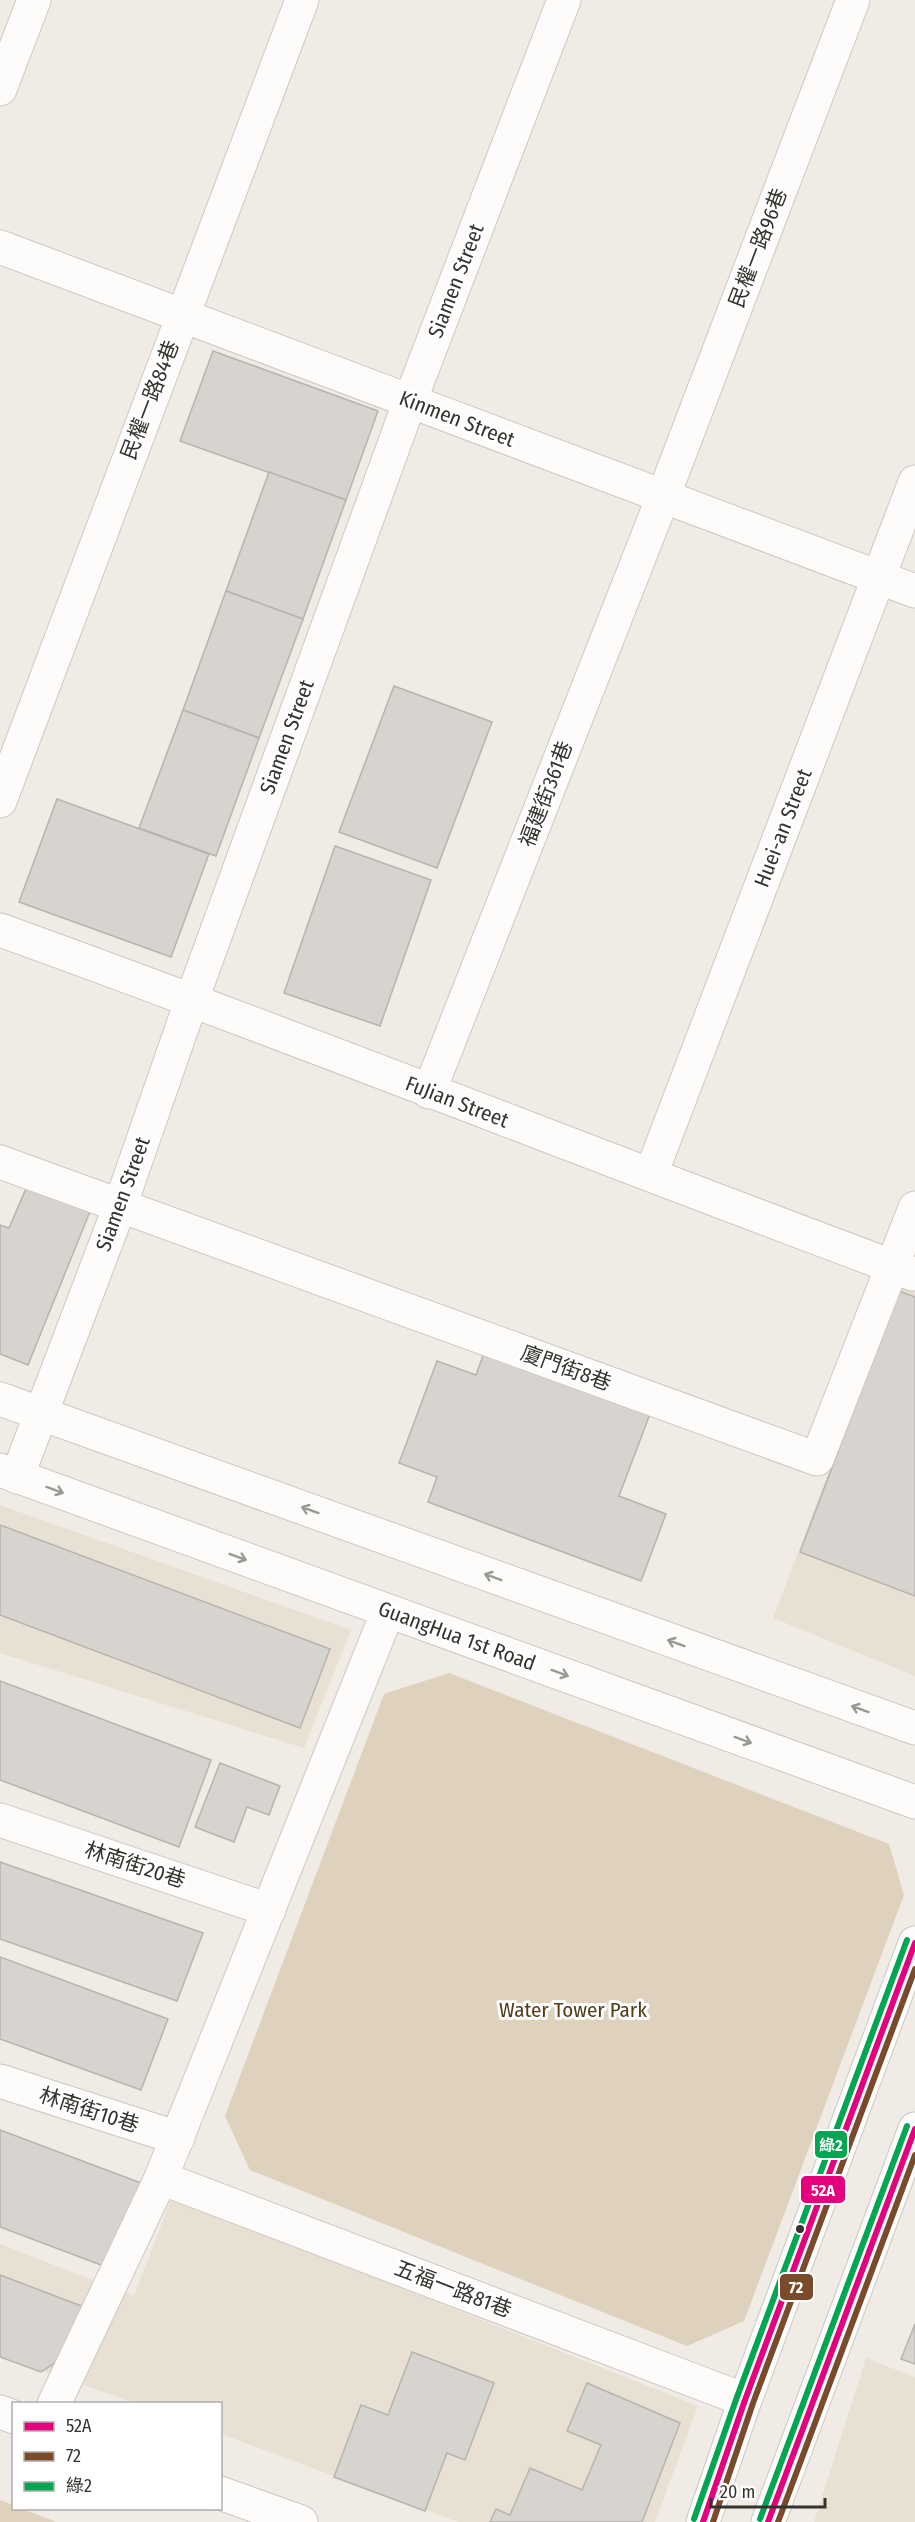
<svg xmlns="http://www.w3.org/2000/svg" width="915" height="2522" font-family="'Fira Sans Condensed','Noto Sans TC',sans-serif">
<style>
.built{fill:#e8e0d3}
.green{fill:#ded1bd}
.building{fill:#d7d3ce;stroke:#b7b3af;stroke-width:1.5}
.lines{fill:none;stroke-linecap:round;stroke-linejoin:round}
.minor-casing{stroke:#ccc8c4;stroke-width:35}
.tertiary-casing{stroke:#ccc8c4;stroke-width:35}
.minor{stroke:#fdfcfb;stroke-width:33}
.tertiary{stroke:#fdfcfb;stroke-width:33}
.bus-1-casing{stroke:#fff;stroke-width:10}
.bus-2-casing{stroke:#fff;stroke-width:10}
.bus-3-casing{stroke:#fff;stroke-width:10}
.bus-1{stroke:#e5007d;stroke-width:6}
.bus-2{stroke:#7a4b2a;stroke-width:6}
.bus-3{stroke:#00a651;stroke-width:6}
.oneway{stroke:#9a9895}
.bus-dot{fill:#36332f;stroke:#fff;stroke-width:2}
.labels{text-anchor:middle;stroke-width:6;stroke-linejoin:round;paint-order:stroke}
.street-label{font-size:21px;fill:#36332f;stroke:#fff}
.park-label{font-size:21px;fill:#533c16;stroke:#fff}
.line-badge{stroke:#fff;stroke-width:2}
.badge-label{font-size:16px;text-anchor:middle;font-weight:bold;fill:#fff}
</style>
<rect width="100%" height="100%" fill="#f0ebe5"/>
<g class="built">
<path d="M915 1244V1676L773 1618Z"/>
<path d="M0 1505 351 1630 304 1748 0 1653Z"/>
<path d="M172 2197 698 2406 655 2522H458L221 2434 220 2404 135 2403 0 2356V2244L134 2296Z"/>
<path d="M866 2358 915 2377V2522H814Z"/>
</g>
<g class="green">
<path d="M449 1673 889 1844 904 1895 744 2321 687 2346 250 2170 225 2116 384 1694Z"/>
<path d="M0 2500 13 2505 14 2508 22 2509 57 2522H0Z"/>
</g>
<g class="building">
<path d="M213 351 378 411 346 500 180 441Z"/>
<path d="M269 472 346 500 303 619 226 591Z"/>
<path d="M226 591 303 619 259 738 183 710Z"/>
<path d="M394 686 492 722 437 868 339 832Z"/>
<path d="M183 710 259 738 216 856 139 828Z"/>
<path d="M57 799 209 854 171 957 19 902Z"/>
<path d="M335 846 431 880 380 1026 284 993Z"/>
<path d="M28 1184 91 1209 28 1365 0 1354V1225L9 1228Z"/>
<path d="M899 1291 915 1297V1596L800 1552Z"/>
<path d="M484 1353 650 1414 619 1496 666 1514 641 1581 428 1502 437 1477 399 1463 437 1361 476 1375Z"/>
<path d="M0 1525 330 1649 300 1728 0 1615Z"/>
<path d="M0 1681 211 1760 179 1847 0 1780Z"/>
<path d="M220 1763 280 1786 269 1815 247 1807 234 1842 195 1827Z"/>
<path d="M0 1862 203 1933 177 2001 0 1939Z"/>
<path d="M0 1957 168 2019 141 2090 0 2039Z"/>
<path d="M0 2130 141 2183 109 2268 0 2227Z"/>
<path d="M0 2275 92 2310 77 2349 41 2372 0 2357Z"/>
<path d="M915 2324V2364L901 2359Z"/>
<path d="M412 2352 494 2383 465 2460 447 2453 425 2511 334 2477 361 2405 388 2415Z"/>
<path d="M587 2383 680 2423 642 2522H490L496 2509 510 2515 530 2468 582 2490 601 2445 567 2431Z"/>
</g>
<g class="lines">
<defs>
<g id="minor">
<path d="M0 89 34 0"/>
<path d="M0 247 915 591"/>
<path d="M0 801 302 0"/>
<path d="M0 930C306 1040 608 1161 913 1274"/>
<path d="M429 1092 663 497 853 0"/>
<path d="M0 1162 817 1459 915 1208"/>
<path d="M651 1174 915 482"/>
<path d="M17 1477 120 1206 192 999 410 401 564 0"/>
<path d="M0 1820 269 1910"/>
<path d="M0 2081 178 2138"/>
<path d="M161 2178 745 2400"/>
<path d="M54 2404 161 2178 388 1611"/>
<path d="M0 2412 14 2417"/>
<path d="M220 2493 301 2522"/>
</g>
<g id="tertiary">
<path d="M0 1399 915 1728"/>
<path d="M0 1470 915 1802"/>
<path d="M703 2522 745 2400 915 1943"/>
<path d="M768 2522 915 2129"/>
</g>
</defs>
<use href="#minor" class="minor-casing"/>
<use href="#tertiary" class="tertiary-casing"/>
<use href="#minor" class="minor"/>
<use href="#tertiary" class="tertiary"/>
<defs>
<g id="bus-1">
<path d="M703 2522 745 2400 915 1943"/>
<path d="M768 2522 915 2129"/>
</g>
<g id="bus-2">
<path d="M713 2522 753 2403 915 1969"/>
<path d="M778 2522 915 2155"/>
</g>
<g id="bus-3">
<path d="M694 2519 737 2397 907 1940"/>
<path d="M760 2519 907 2126"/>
</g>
</defs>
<use href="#bus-1" class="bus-1-casing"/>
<use href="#bus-2" class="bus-2-casing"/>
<use href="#bus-3" class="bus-3-casing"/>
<use href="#bus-1" class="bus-1"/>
<use href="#bus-2" class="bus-2"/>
<use href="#bus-3" class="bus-3"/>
</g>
<defs><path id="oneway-shaft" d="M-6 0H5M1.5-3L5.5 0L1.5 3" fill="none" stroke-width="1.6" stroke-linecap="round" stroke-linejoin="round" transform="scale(1.5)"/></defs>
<g class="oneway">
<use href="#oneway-shaft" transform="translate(55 1490) rotate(20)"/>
<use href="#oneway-shaft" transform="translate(310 1510) rotate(-160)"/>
<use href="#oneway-shaft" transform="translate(238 1557) rotate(20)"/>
<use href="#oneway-shaft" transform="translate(493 1577) rotate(-160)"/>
<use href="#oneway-shaft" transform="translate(676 1643) rotate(-160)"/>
<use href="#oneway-shaft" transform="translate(560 1673) rotate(20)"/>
<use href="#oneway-shaft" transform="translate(860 1709) rotate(-160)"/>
<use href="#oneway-shaft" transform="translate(743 1740) rotate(20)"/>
</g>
<circle class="bus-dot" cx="800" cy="2229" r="5"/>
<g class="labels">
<g class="street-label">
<text transform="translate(758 248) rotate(-69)" y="7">民權一路96巷</text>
<text transform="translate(456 281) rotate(-69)" y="7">Siamen Street</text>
<text transform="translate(150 400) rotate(-69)" y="7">民權一路84巷</text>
<text transform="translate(457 419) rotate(21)" y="7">Kinmen Street</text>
<text transform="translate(287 737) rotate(-70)" y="7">Siamen Street</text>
<text transform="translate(546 794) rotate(-69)" y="7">福建街361巷</text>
<text transform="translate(783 828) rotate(-69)" y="7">Huei-an Street</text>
<text transform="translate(457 1102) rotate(21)" y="7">FuJian Street</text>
<text transform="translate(123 1194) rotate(-70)" y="7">Siamen Street</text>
<text transform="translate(566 1368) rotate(20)" y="7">廈門街8巷</text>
<text transform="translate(457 1636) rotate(20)" y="7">GuangHua 1st Road</text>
<text transform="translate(135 1865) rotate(18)" y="7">林南街20巷</text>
<text transform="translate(89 2110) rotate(18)" y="7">林南街10巷</text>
<text transform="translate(453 2289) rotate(21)" y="7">五福一路81巷</text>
</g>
<g class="park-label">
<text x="573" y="2017">Water Tower Park</text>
</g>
</g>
<g class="line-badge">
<rect x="814" y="2130" width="34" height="29" rx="6" fill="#00a651"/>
<rect x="800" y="2175" width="46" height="29" rx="6" fill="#e5007d"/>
<rect x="779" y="2273" width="35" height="28" rx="6" fill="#7a4b2a"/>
</g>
<g class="badge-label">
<text x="831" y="2151">綠2</text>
<text x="823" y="2196">52A</text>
<text x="796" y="2293">72</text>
</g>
<rect x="12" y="2402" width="210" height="108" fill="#ffffff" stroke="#afadac" stroke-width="1.5"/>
<rect x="24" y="2422" width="30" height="9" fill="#e5007d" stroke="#afadac" stroke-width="1.5"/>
<text x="66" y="2432" font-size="18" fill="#36332f">52A</text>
<rect x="24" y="2452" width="30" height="9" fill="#7a4b2a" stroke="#afadac" stroke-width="1.5"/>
<text x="66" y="2462" font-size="18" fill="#36332f">72</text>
<rect x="24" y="2482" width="30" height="9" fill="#00a651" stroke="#afadac" stroke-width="1.5"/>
<text x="66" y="2492" font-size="18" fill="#36332f">綠2</text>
<path d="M711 2498v9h114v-9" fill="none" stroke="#36332f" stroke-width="3"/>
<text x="720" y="2498" font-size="18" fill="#36332f" stroke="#ffffff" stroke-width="4.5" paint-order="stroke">20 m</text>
</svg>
